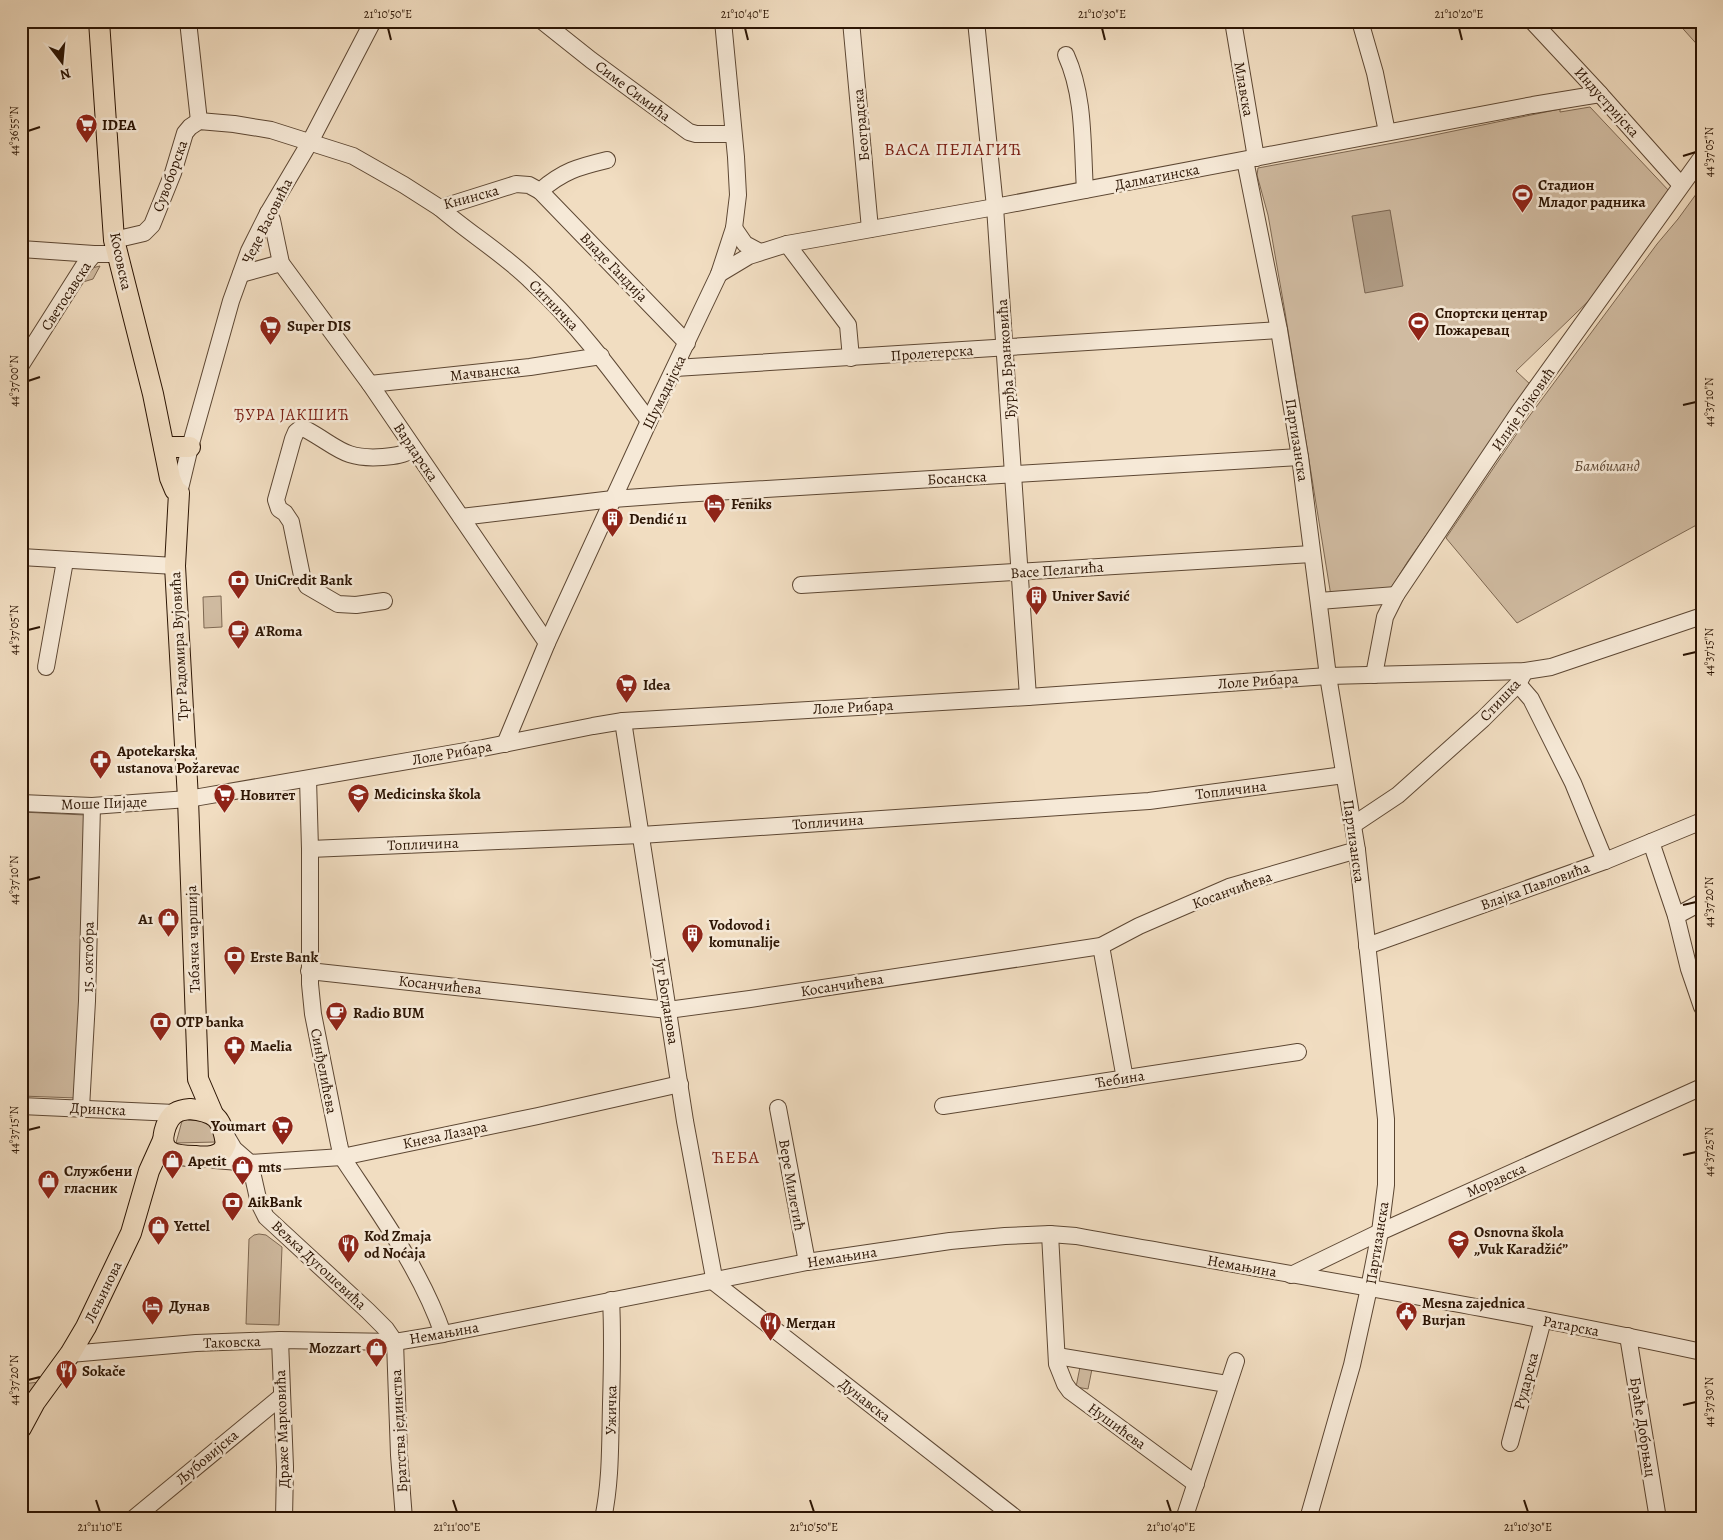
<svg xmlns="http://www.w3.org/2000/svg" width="1723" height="1540" font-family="Alegreya,serif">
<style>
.green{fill:#d0bba1;stroke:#7e6852}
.water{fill:#ae9981;stroke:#7a644f}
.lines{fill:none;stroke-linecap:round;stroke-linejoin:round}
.minor-casing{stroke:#5d4733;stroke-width:18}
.major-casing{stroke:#2c1504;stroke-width:22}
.minor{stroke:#f6e9d7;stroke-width:16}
.major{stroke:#f1ddc1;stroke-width:20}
.ticks{fill:none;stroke:#2c1504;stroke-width:2}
.labels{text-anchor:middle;stroke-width:5;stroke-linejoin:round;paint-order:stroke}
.street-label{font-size:15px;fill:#2c1504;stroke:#f6e9d7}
.poi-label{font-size:15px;font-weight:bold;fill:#2c1504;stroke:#f6e9d7;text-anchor:start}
.park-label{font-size:15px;font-style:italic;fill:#5d4733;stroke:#f6e9d7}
.neighbourhood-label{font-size:16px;letter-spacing:1px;fill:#7a1f14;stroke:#f6e9d7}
.quarter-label{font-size:18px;letter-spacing:1px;fill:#7a1f14;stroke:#f6e9d7}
.neatline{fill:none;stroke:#2c1504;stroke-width:2}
.ticks-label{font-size:12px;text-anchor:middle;fill:#2c1504}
</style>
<rect width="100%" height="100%" fill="#f1ddc1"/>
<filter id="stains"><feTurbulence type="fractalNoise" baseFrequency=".004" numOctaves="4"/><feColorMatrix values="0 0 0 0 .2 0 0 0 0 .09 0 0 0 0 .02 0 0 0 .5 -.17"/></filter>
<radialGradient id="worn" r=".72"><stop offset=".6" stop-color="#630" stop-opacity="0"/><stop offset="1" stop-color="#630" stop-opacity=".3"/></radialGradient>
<g class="green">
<path d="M1676 21H1702V50Z"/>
<path d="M1590 107 1670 192 1601 289 1516 371 1531 385 1408 561 1391 588 1331 596 1285 312 1268 215 1257 175 1258 168 1415 139 1560 109V112Z"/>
<path d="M1702 186V522L1517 623 1446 538 1522 426 1657 244 1678 219Z"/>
<path d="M100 266 93 279 83 282 92 268Z"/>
<path d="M221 596 222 627 204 628 203 597Z"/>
<path d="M21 812 85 815 77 1098 21 1096Z"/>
<path d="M184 1120C204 1121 213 1118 216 1142L176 1143 182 1121Z"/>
<path d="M259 1234 266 1235 282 1247 279 1325 246 1324 249 1239 254 1235Z"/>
<path d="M1080 1367 1092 1369 1088 1389 1076 1387Z"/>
<path d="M40 1382 21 1404V1384Z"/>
</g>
<path class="water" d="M1390 210 1403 286 1365 293 1352 216Z"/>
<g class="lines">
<defs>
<g id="minor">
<path d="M188 21 199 121"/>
<path d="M542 21 591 60 689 132 696 134H733"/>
<path d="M851 21 870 229"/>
<path d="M976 21 995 207 1028 697"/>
<path d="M1233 21 1256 158"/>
<path d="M1360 21 1375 73 1387 132"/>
<path d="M1532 21 1600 94 1681 185"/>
<path d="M1066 55C1085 97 1082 145 1085 190"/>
<path d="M1245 160 1279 330 1300 457 1328 676 1357 850 1386 1119V1185L1380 1232 1369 1288 1352 1365 1308 1519"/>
<path d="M540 191 687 343"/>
<path d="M440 208C469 233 502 253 529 279 575 321 612 371 649 421"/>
<path d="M268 213 272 220 281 263 370 384 547 643"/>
<path d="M734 228 745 244 760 252"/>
<path d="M114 240 144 233 152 225 173 173 185 133 190 127 199 121 234 124 271 130 353 156 404 185 440 208 516 184 529 185 540 191C563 171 578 167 607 160"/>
<path d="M787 244 848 325 851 358"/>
<path d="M21 249 94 254H117"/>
<path d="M241 274 281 263"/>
<path d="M719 274 749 256 787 244 995 207 1533 105 1600 94"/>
<path d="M21 365 83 267 94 254"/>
<path d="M675 368 1279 330"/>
<path d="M370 384 530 367 601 356"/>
<path d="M179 493 190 447 231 301 249 251 268 213 310 142 373 21"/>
<path d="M461 517 613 499 682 494 1300 457"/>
<path d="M21 557 175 566"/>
<path d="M801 585 1312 554"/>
<path d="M384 601 356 605 338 604 307 586 302 576 291 522 285 513 279 509 276 500 293 439 296 432 301 428 307 430C338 447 344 460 383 457 394 456 404 455 413 449"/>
<path d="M1319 601 1396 595"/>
<path d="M46 667 65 561"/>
<path d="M1374 675 1385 617 1396 595 1519 412 1702 157"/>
<path d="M1518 684 1531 699 1573 783 1605 861"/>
<path d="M623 721 685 1121 715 1283 1017 1519"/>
<path d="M505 744 547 643 649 421 719 274 734 228 738 195 736 157 723 21"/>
<path d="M308 779 310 849V984L313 1014 339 1144 342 1157C379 1213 421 1270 443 1334"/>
<path d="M21 803 92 806 188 799 483 748 593 726 623 721 1028 697 1328 676 1525 671 1551 667 1702 616"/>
<path d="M1353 825 1398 795 1483 719 1518 684 1525 671"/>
<path d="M1651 842 1676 916 1689 969 1702 1007"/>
<path d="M310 849 641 835 1149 801 1344 775"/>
<path d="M1676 916 1702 902"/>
<path d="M1101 946 1125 1079"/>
<path d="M1367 946 1605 861 1702 821"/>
<path d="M309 971 668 1010 750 999 1101 946 1139 926 1229 887 1357 850"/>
<path d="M21 1106 175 1113"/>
<path d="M943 1106 1298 1052"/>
<path d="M81 1108 87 1001 92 806"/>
<path d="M778 1108 807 1262"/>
<path d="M224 1132 234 1149 250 1163 259 1203 266 1217 368 1311 386 1329 395 1342"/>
<path d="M207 1157 215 1160 250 1163 342 1157 538 1116 680 1084"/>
<path d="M1050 1234 1057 1364 1065 1384 1070 1391 1196 1484"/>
<path d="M1291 1275 1380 1232 1702 1087"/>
<path d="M1628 1336 1658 1519"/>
<path d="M280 1340 285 1467 284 1519"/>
<path d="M395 1342 399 1455 404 1519"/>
<path d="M70 1354 196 1343 280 1340 395 1342 443 1334 807 1262 950 1241 1005 1236 1050 1234 1076 1236C1285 1274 1494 1307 1702 1352"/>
<path d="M1057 1356 1227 1384"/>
<path d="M1510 1443 1543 1320"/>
<path d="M133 1519 282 1396"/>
<path d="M603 1519C611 1481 610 1443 611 1404 612 1369 613 1335 611 1300"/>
<path d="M1184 1519 1236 1361"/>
</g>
<g id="major">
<path d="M99 21 114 240 153 394 170 478 175 490 179 493 175 566 188 799 198 1079 213 1114"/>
<path d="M164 447H190"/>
<path d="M190 1109C216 1112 222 1118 226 1144 224 1147 224 1149 222 1151 215 1157 203 1157 195 1156 172 1156 157 1152 166 1126 171 1113 178 1110 190 1109Z"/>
<path d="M21 1428 35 1402 70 1354 86 1327 131 1233 149 1171 163 1140"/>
</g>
</defs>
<use href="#minor" class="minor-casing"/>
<use href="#major" class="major-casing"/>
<use href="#minor" class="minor"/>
<use href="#major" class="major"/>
</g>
<path class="ticks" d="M388 28 391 40M745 28 748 40M1102 28 1105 40M1459 28 1462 40M28 131 40 127M1683 156 1696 152M28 381 40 377M1683 405 1696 402M28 630 40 627M1683 655 1696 652M28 880 40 877M1683 905 1696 902M28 1130 40 1127M1683 1155 1696 1152M28 1380 40 1377M1683 1405 1696 1402M96 1500 100 1512M453 1500 457 1512M810 1500 814 1512M1167 1500 1171 1512M1524 1500 1528 1512"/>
<defs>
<symbol id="supermarket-pin" viewBox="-11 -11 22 30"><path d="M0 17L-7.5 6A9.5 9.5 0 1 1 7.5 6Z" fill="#8f2418" stroke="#f6e9d7"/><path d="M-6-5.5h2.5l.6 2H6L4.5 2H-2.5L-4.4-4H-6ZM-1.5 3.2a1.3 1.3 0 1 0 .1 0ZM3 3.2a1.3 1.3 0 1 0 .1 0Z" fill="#fff"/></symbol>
<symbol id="stadium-pin" viewBox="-11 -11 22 30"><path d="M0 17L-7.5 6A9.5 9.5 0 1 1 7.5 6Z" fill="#8f2418" stroke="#f6e9d7"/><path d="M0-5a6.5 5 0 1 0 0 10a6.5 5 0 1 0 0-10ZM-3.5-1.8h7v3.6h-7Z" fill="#fff"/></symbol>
<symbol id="hotel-pin" viewBox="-11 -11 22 30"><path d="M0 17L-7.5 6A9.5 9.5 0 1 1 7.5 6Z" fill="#8f2418" stroke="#f6e9d7"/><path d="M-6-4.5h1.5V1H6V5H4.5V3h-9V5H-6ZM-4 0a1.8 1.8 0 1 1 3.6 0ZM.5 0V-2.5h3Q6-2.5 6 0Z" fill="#fff"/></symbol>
<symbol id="building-pin" viewBox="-11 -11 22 30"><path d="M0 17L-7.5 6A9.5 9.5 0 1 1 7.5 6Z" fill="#8f2418" stroke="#f6e9d7"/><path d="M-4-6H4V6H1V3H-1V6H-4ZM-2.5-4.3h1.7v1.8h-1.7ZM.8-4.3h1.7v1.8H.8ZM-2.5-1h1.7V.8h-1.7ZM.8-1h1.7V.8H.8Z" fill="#fff"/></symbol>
<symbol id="bank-pin" viewBox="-11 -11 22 30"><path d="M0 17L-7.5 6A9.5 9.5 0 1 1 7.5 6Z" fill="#8f2418" stroke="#f6e9d7"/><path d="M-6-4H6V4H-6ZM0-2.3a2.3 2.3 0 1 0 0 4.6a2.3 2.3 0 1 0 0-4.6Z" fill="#fff"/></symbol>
<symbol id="cafe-pin" viewBox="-11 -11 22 30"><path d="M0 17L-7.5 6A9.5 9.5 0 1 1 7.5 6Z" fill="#8f2418" stroke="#f6e9d7"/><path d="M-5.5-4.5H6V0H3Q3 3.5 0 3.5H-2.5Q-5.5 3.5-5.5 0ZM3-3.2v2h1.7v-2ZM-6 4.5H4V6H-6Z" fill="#fff"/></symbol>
<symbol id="pharmacy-pin" viewBox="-11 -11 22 30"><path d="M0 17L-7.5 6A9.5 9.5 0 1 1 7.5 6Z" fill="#8f2418" stroke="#f6e9d7"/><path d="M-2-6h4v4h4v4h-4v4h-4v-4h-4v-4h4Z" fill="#fff"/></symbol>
<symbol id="school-pin" viewBox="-11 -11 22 30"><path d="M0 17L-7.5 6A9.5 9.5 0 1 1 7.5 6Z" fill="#8f2418" stroke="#f6e9d7"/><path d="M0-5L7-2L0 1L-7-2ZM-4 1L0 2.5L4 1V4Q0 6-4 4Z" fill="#fff"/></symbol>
<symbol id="shop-pin" viewBox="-11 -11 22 30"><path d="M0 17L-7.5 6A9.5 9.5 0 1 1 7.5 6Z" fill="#8f2418" stroke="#f6e9d7"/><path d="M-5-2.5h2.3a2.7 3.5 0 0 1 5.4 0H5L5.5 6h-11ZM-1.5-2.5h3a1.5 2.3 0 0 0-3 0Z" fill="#fff"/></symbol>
<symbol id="restaurant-pin" viewBox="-11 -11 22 30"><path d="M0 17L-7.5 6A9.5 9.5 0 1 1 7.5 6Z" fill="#8f2418" stroke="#f6e9d7"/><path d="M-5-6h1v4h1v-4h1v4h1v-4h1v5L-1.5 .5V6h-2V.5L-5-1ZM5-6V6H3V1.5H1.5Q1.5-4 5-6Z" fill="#fff"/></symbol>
<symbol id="civic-pin" viewBox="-11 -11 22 30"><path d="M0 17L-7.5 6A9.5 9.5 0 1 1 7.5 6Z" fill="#8f2418" stroke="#f6e9d7"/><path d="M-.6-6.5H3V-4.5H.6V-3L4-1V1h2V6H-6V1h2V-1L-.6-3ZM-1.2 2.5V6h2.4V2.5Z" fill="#fff"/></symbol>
</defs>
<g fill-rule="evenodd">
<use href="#supermarket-pin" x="74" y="112" width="25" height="34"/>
<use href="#stadium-pin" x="1510" y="182" width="25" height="34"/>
<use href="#stadium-pin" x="1406" y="310" width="25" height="34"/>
<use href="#supermarket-pin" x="258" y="314" width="25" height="34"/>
<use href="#hotel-pin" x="702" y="492" width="25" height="34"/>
<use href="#building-pin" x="600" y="506" width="25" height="34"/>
<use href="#bank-pin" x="226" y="568" width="25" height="34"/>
<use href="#building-pin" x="1024" y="584" width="25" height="34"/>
<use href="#cafe-pin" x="226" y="618" width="25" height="34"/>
<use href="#supermarket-pin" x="614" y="672" width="25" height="34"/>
<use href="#pharmacy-pin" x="88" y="748" width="25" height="34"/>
<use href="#school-pin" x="346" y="782" width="25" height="34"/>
<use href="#supermarket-pin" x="212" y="782" width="25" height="34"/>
<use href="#shop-pin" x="156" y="906" width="25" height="34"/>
<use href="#building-pin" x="680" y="922" width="25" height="34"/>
<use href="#bank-pin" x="222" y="944" width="25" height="34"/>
<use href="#cafe-pin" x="324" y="1000" width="25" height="34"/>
<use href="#bank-pin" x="148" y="1010" width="25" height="34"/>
<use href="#pharmacy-pin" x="222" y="1034" width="25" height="34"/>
<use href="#supermarket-pin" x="270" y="1114" width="25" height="34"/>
<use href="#shop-pin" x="160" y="1148" width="25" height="34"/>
<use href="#shop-pin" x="230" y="1154" width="25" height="34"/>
<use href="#shop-pin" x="36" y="1168" width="25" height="34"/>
<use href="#bank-pin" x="220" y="1190" width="25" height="34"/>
<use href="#shop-pin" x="146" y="1214" width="25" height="34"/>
<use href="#school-pin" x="1446" y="1228" width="25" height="34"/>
<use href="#restaurant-pin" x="336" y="1232" width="25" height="34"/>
<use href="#hotel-pin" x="140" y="1294" width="25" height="34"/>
<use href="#civic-pin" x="1394" y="1300" width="25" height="34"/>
<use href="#restaurant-pin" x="758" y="1310" width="25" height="34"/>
<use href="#shop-pin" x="364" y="1336" width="25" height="34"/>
<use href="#restaurant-pin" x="54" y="1358" width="25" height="34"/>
</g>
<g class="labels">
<g class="street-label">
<text transform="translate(1244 89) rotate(80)" y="5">Млавска</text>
<text transform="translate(633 91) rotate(37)" y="5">Симе Симића</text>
<text transform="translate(1607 102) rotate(48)" y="5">Индустријска</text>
<text transform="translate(861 125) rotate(-95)" y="5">Београдска</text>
<text transform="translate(170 176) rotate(-70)" y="5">Сувоборска</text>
<text transform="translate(1157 177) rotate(-11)" y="5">Далматинска</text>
<text transform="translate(471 197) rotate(-15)" y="5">Книнска</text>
<text transform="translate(267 221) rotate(-63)" y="5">Чеде Васовића</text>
<text transform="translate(121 261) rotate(78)" y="5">Косовска</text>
<text transform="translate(614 267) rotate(46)" y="5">Владе Гандија</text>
<text transform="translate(66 296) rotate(-57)" y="5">Светосавска</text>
<text transform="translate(554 305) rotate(46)" y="5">Ситничка</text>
<text transform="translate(932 353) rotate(-4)" y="5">Пролетерска</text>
<text transform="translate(1006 359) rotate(-94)" y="5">Ђурђа Бранковића</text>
<text transform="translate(485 372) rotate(-6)" y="5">Мачванска</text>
<text transform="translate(664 392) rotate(-64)" y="5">Шумадијска</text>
<text transform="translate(1523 409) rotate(-55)" y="5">Илије Гојковић</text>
<text transform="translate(1297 440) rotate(81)" y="5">Партизанска</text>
<text transform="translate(416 452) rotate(56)" y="5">Вардарска</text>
<text transform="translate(957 478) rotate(-3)" y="5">Босанска</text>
<text transform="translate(1057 570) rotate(-4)" y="5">Васе Пелагића</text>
<text transform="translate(179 646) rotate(-93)" y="5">Трг Радомира Вујовића</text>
<text transform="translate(1258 681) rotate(-4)" y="5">Лоле Рибара</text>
<text transform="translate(1500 700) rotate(-47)" y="5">Стишка</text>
<text transform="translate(853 707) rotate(-3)" y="5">Лоле Рибара</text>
<text transform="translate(452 753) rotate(-10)" y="5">Лоле Рибара</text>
<text transform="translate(1231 790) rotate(-7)" y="5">Топличина</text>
<text transform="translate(104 803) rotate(-2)" y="5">Моше Пијаде</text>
<text transform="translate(828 822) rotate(-4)" y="5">Топличина</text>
<text transform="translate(1354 841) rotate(82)" y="5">Партизанска</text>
<text transform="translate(423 844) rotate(-2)" y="5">Топличина</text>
<text transform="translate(1535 886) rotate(-20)" y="5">Влајка Павловића</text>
<text transform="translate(1232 890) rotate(-20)" y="5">Косанчићева</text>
<text transform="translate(193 939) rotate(-92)" y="5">Табачка чаршија</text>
<text transform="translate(88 957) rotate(-89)" y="5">15. октобра</text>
<text transform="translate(440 985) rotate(6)" y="5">Косанчићева</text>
<text transform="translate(842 985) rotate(-9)" y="5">Косанчићева</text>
<text transform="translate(667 1001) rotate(81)" y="5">Југ Богданова</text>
<text transform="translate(324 1071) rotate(79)" y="5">Синђелићева</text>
<text transform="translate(1120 1079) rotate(-9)" y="5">Ћебина</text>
<text transform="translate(98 1109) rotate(3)" y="5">Дринска</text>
<text transform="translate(445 1135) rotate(-12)" y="5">Кнеза Лазара</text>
<text transform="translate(1496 1180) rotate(-24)" y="5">Моравска</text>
<text transform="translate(792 1185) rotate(80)" y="5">Вере Милетић</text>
<text transform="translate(1377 1243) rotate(-81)" y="5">Партизанска</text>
<text transform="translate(842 1257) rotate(-9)" y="5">Немањина</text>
<text transform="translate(319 1265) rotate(43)" y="5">Вељка Дугошевића</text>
<text transform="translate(1242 1266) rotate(10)" y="5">Немањина</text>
<text transform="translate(103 1292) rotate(-64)" y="5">Лењинова</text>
<text transform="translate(1571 1326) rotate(11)" y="5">Ратарска</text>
<text transform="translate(444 1333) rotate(-10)" y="5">Немањина</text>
<text transform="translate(232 1342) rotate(-2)" y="5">Таковска</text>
<text transform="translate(1526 1381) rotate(-75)" y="5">Рударска</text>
<text transform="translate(865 1400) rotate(38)" y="5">Дунавска</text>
<text transform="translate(611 1410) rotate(-89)" y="5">Ужичка</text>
<text transform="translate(1117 1426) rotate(36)" y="5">Нушићева</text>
<text transform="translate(1643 1427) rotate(81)" y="5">Браће Добрњац</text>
<text transform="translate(282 1429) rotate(-92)" y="5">Драже Марковића</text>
<text transform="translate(399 1431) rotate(-93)" y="5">Братства јединства</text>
<text transform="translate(207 1457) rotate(-40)" y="5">Љубовијска</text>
</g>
<g class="poi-label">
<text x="102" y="130">IDEA</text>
<text x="1538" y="190">Стадион<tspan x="1538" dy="17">Младог радника</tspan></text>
<text x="1435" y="318">Спортски центар<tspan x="1435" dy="17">Пожаревац</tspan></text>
<text x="287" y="331">Super DIS</text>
<text x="731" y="509">Feniks</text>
<text x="629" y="524">Dendić 11</text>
<text x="255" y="585">UniCredit Bank</text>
<text x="1052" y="601">Univer Savić</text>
<text x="255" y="636">A'Roma</text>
<text x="643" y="690">Idea</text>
<text x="117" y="756">Apotekarska<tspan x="117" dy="17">ustanova Požarevac</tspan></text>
<text x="374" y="799">Medicinska škola</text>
<text x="240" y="800">Новитет</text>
<text x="153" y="924" text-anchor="end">A1</text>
<text x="709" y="930">Vodovod i<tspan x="709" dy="17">komunalije</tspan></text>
<text x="250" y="962">Erste Bank</text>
<text x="353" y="1018">Radio BUM</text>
<text x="176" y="1027">OTP banka</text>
<text x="250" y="1051">Maelia</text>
<text x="266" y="1131" text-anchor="end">Youmart</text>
<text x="188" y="1166">Apetit</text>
<text x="258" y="1172">mts</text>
<text x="64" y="1176">Службени<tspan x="64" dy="17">гласник</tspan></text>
<text x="248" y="1207">AikBank</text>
<text x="174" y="1231">Yettel</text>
<text x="1474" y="1237">Osnovna škola<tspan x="1474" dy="17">„Vuk Karadžić”</tspan></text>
<text x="364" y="1241">Kod Zmaja<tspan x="364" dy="17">od Noćaja</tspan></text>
<text x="1422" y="1308">Mesna zajednica<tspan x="1422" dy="17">Burjan</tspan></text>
<text x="169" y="1311">Дунав</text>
<text x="786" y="1328">Мегдан</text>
<text x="361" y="1353" text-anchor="end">Mozzart</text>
<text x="82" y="1376">Sokače</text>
</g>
<g class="park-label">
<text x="1607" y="471">Бамбиланд</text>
</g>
<g class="neighbourhood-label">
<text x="292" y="420">ЂУРА ЈАКШИЋ</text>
</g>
<g class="quarter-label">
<text x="953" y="155">ВАСА ПЕЛАГИЋ</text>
<text x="736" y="1163">ЋЕБА</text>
</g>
</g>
<rect width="1723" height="1540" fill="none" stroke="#f1ddc1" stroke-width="55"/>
<g transform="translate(62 62) rotate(164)" stroke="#f6e9d7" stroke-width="4" paint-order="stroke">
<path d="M0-4L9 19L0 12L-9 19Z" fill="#2c1504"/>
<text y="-8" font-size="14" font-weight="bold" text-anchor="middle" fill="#2c1504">N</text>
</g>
<rect x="28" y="28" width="1668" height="1484" class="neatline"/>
<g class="ticks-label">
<text x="388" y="18">21°10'50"E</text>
<text x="745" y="18">21°10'40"E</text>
<text x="1102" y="18">21°10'30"E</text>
<text x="1459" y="18">21°10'20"E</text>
<text transform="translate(14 131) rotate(-90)" y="4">44°36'55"N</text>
<text transform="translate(1709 152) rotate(-90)" y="4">44°37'05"N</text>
<text transform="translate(14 381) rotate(-90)" y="4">44°37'00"N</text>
<text transform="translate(1709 402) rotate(-90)" y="4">44°37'10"N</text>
<text transform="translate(14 630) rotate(-90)" y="4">44°37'05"N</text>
<text transform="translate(1709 652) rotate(-90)" y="4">44°37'15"N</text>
<text transform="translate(14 880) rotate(-90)" y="4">44°37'10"N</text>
<text transform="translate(1709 902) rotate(-90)" y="4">44°37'20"N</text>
<text transform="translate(14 1130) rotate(-90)" y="4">44°37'15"N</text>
<text transform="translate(1709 1152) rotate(-90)" y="4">44°37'25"N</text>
<text transform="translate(14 1380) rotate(-90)" y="4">44°37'20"N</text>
<text transform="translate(1709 1402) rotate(-90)" y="4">44°37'30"N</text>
<text x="100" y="1531">21°11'10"E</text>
<text x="457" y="1531">21°11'00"E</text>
<text x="814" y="1531">21°10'50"E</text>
<text x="1171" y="1531">21°10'40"E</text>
<text x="1528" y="1531">21°10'30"E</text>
</g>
<rect width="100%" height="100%" filter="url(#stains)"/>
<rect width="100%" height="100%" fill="url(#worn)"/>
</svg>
